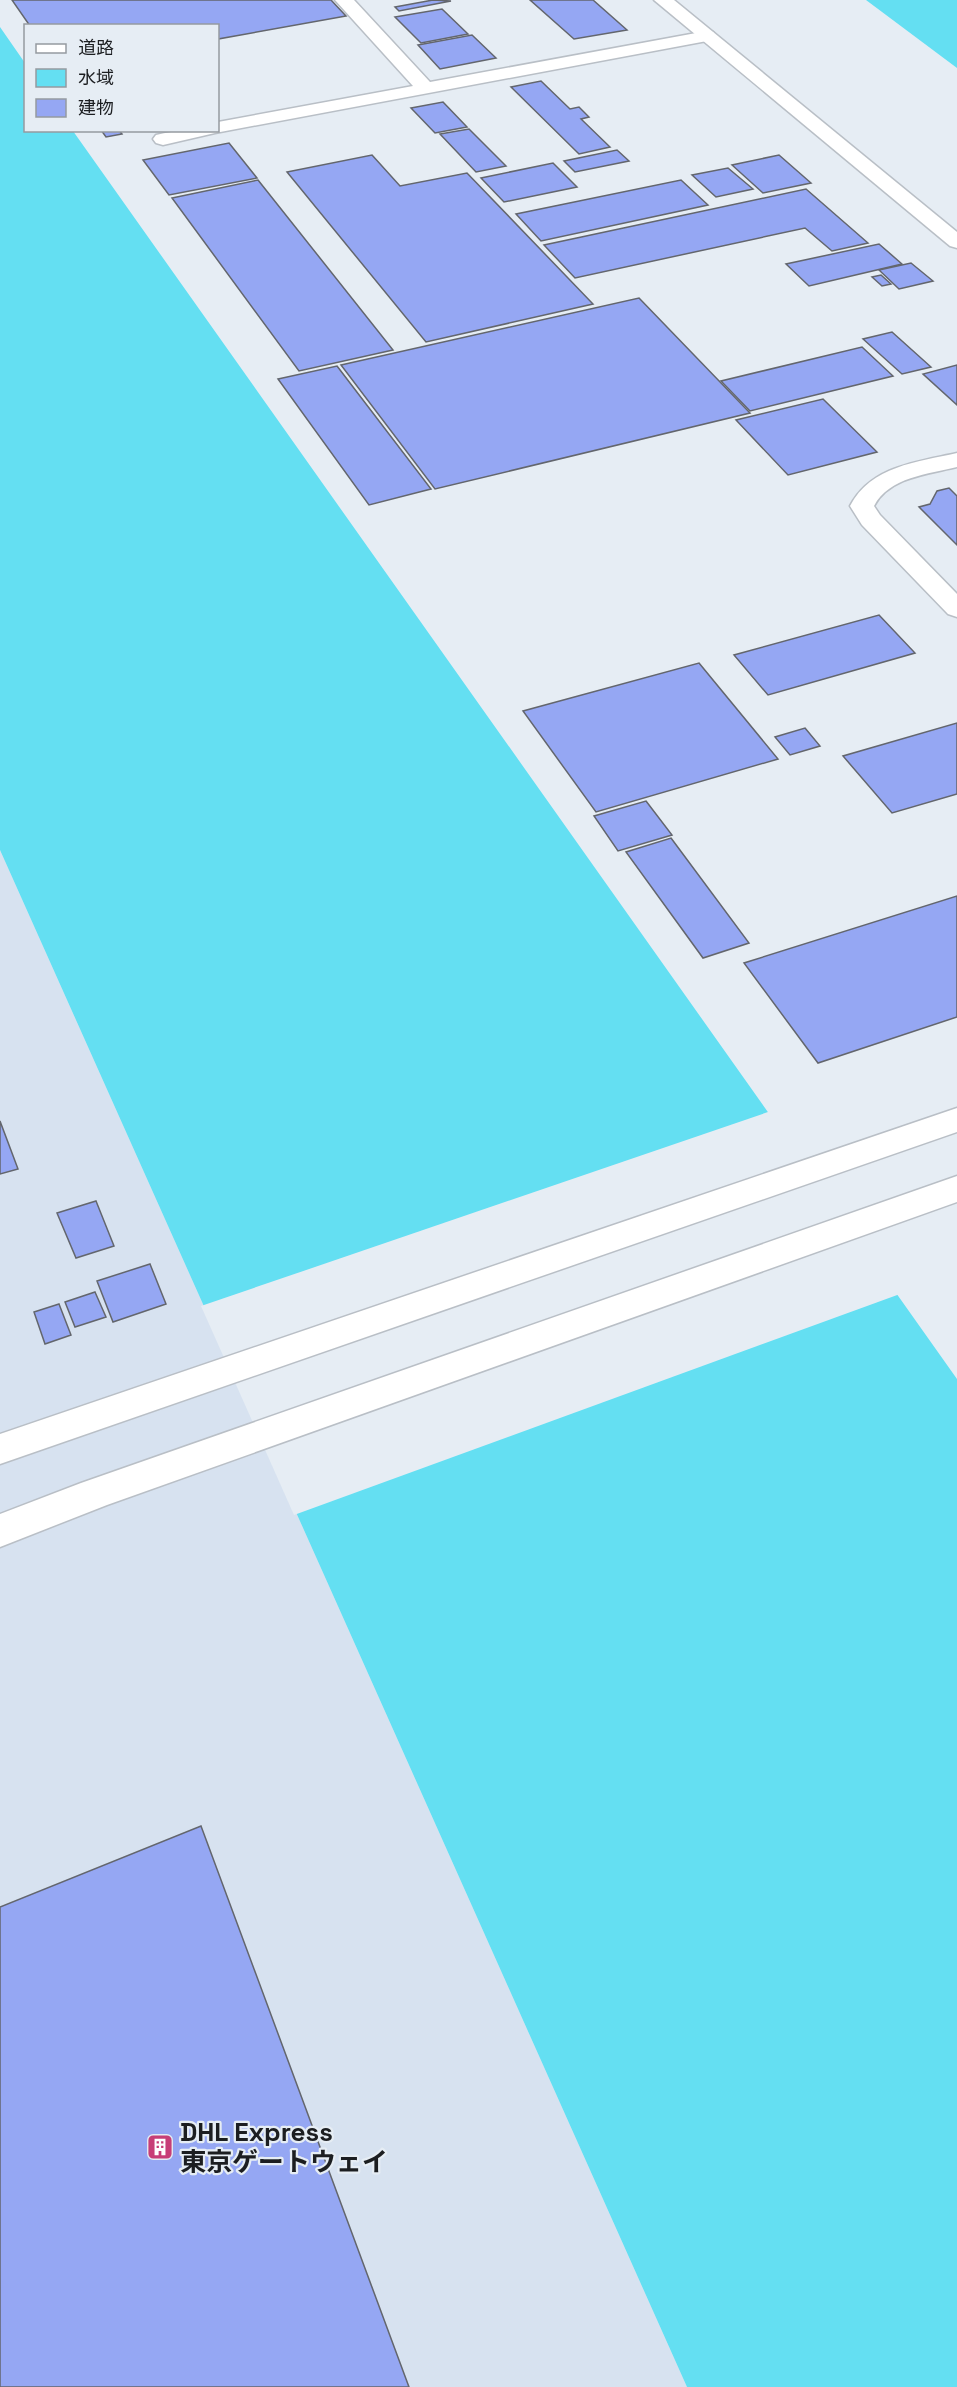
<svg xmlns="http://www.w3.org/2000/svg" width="957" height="2387" font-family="'Space Grotesk','Noto Sans JP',sans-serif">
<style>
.built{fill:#d7e2f0}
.water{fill:#64dff2}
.pier{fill:#e6edf4}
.building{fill:#95a7f3;stroke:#63666d;stroke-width:1.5}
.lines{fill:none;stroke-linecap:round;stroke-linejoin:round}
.minor-casing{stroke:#b9bfc6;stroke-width:3}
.tertiary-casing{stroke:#b9bfc6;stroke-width:3}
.minor{fill:#fff;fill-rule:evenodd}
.tertiary{fill:#fff;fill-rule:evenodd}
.labels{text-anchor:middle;stroke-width:4.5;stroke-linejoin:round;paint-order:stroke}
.near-poi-label{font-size:26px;font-weight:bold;fill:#1c1e21;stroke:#e6edf4;text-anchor:start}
</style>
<rect width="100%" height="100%" fill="#e6edf4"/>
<path class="built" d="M0 850 687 2387H0Z"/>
<g class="water">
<path d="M866 0H957V68Z"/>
<path d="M0 27 25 63 26 130 73 131 957 1379V2387H687L0 850Z"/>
</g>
<path class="pier" d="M771 1111 900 1294 294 1515 201 1306Z"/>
<g class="building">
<path d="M12 0H331L346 16 218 39V26H30Z"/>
<path d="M433 0 451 1 399 11 395 7Z"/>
<path d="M530 0H593L627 30 574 39Z"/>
<path d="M442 9 468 34 421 43 395 17Z"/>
<path d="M472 35 496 58 440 69 418 45Z"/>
<path d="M541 81 570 109 579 107 589 117 581 119 610 147 579 154 511 87Z"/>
<path d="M443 102 467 127 435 133 411 108Z"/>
<path d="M469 129 506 166 476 172 440 134Z"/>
<path d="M101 130H119L122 134 106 137Z"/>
<path d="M229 143 257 178 169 195 143 160Z"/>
<path d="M617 150 629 161 575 172 564 161Z"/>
<path d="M372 155 400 186 467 173 593 304 426 342 287 172Z"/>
<path d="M779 155 811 183 763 193 732 165Z"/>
<path d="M553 163 577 187 504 202 481 178Z"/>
<path d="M728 168 753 189 716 197 692 175Z"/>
<path d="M258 180 393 350 299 371 172 198Z"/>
<path d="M681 180 708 205 541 241 516 214Z"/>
<path d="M806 189 868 243 832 251 805 228 575 278 544 245Z"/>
<path d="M879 244 902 264 809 286 786 264Z"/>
<path d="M911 263 933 281 899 289 879 270Z"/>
<path d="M881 275 891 284 882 286 872 277Z"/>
<path d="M639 298 750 413 435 489 341 365Z"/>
<path d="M892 332 931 367 902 374 863 339Z"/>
<path d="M862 347 893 376 750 411 721 381Z"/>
<path d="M957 365V405L923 374Z"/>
<path d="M337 366 431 489 369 505 278 379Z"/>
<path d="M823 399 877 452 788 475 736 420Z"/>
<path d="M949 488 957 496V545L919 507 930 504 937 491Z"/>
<path d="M879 615 915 653 768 695 734 655Z"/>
<path d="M699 663 778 759 596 812 523 711Z"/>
<path d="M957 723V794L892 813 843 756Z"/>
<path d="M805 728 820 746 790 755 775 737Z"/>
<path d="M646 801 672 835 618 851 594 816Z"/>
<path d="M671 838 749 943 703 958 626 852Z"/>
<path d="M957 896V1017L818 1063 744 963Z"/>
<path d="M0 1121 18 1169 0 1174Z"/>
<path d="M96 1201 114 1246 76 1258 57 1213Z"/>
<path d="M150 1264 166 1304 113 1322 97 1281Z"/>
<path d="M95 1292 106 1317 75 1327 65 1302Z"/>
<path d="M59 1304 71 1335 45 1344 34 1312Z"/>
<path d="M201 1826 409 2387H0V1907Z"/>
</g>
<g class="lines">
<defs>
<g id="minor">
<path d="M335 0H354L430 82 707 31 713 32 716 36 713 40 707 41 215 133 163 145 156 143 153 139 156 135C177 130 196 130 218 130V122L413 86Z"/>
<path d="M957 453V467C929 474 889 477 874 506L880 515 957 594V617L948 614 862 525 850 506C871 466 917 462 957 453Z"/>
</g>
<g id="tertiary">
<path d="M654 0H674L957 232V248L950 246Z"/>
<path d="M957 1108V1132L0 1464V1434Z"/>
<path d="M957 1176V1202L107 1505 0 1547V1514L81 1483Z"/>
</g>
</defs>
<use href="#minor" class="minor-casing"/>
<use href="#tertiary" class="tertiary-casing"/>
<use href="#minor" class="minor"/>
<use href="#tertiary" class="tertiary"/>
</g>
<defs>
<symbol id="building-square" viewBox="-11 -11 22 22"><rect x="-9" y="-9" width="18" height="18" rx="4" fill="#c73e77" stroke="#e6edf4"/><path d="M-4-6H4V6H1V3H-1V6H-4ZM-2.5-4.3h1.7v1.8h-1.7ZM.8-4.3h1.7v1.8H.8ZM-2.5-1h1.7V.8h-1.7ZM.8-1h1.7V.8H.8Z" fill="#fff"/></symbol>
</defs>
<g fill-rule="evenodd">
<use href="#building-square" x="145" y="2132" width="30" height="30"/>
</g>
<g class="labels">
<g class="near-poi-label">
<text x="180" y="2141">DHL Express<tspan x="180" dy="30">東京ゲートウェイ</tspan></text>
</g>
</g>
<rect x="24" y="24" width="195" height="108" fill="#e6edf4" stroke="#959aa0" stroke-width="1.5"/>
<rect x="36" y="44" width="30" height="9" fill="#ffffff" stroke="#959aa0" stroke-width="1.5"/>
<text x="78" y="54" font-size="18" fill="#1c1e21">道路</text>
<rect x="36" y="69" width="30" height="18" fill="#64dff2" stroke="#959aa0" stroke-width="1.5"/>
<text x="78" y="84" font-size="18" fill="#1c1e21">水域</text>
<rect x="36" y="99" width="30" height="18" fill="#95a7f3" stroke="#959aa0" stroke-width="1.5"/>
<text x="78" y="114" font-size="18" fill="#1c1e21">建物</text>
</svg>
